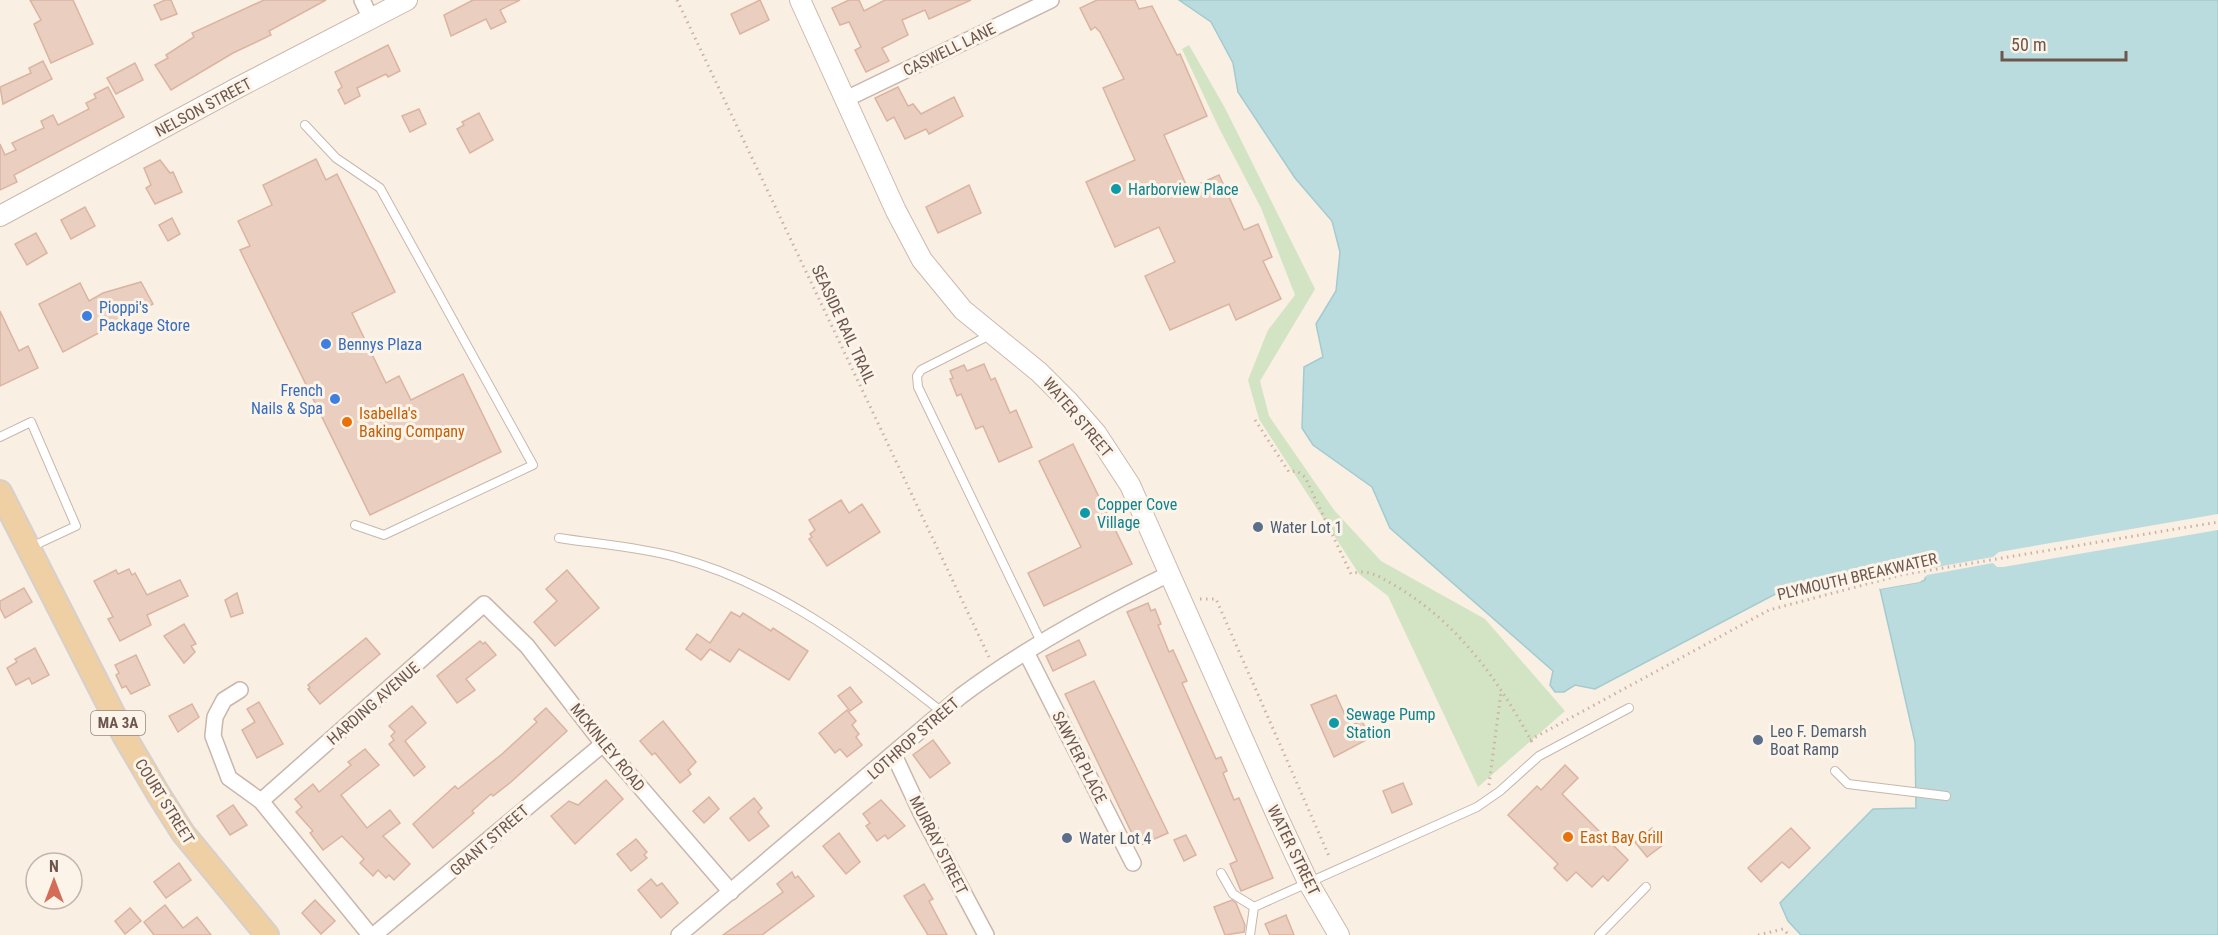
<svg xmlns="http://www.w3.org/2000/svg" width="2218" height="935" font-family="'Roboto Condensed',sans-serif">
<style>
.green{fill:#d3e4c4}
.water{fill:#bbdcdf;stroke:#a3cbcf;stroke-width:1.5}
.pier{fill:#f9efe3}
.building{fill:#eacebf;stroke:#dbb4a1;stroke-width:1.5}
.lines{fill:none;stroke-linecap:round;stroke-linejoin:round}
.lane-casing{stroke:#c8b7ac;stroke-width:10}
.street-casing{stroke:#c8b7ac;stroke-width:18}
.secondary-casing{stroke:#cdb9ac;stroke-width:22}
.primary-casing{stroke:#d6d0cd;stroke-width:26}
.path{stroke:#ceb1a3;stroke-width:3;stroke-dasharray:1.5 4.5;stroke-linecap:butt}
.lane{stroke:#fff;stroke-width:8}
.street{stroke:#fff;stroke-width:15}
.secondary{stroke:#fff;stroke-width:20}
.primary{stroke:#efcfa4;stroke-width:22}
.culture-dot{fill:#0f9aa8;stroke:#fcf4e9;stroke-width:2}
.shop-dot{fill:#3f7fe0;stroke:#fcf4e9;stroke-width:2}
.food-dot{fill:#e8710a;stroke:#fcf4e9;stroke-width:2}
.service-dot{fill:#5c6f8a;stroke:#fcf4e9;stroke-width:2}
.labels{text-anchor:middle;stroke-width:6;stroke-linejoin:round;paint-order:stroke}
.shield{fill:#fcf4e9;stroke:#98867c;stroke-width:1.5}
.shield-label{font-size:15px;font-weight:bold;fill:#6d574d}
.street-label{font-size:16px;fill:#6d574d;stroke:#fcf4e9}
.culture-label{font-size:16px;fill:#0d838f;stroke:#fcf4e9;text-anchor:start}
.shop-label{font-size:16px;fill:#366cbe;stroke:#fcf4e9;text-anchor:start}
.food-label{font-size:16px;fill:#c56008;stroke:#fcf4e9;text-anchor:start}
.service-label{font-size:16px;fill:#4e5e75;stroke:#fcf4e9;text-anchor:start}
</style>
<rect width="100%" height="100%" fill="#f9efe3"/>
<path class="green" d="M1189 45 1225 108 1315 289 1260 381 1269 416 1334 510 1381 561 1485 619 1565 711 1478 787 1388 596 1359 574 1259 419 1248 380 1268 330 1295 295 1261 208 1218 126 1182 49Z"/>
<path class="water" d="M1179 0H2218V935H1801L1788 921 1780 903 1873 809 1916 808 1915 742 1880 589 1920 582 1925 580V569L1916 566 1785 589 1595 689 1575 685 1564 692H1555L1550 685 1553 671 1390 528 1372 487 1313 445 1302 428 1304 367 1323 357 1316 324 1336 291 1340 252 1332 221 1295 178 1238 92 1233 63 1211 22Z"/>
<path class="pier" d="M2218 514V530L2003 567H1997L1993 563 1927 575 1920 582 1880 589 1879 586 1919 580 1924 575 1920 568 1877 574 1876 571 1916 565 1926 569 1993 557 1999 552Z"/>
<g class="building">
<path d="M30 0H73L93 44 51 63 34 24 41 20Z"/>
<path d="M165 0H171L177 14 161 20 154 5Z"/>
<path d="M264 0H326L269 31 271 35 233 53 171 90 155 65 168 58 166 55 194 37 192 33Z"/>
<path d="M473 0H520L500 10 506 22 491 29 486 19 451 36 444 15Z"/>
<path d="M760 0 769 20 740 34 731 14Z"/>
<path d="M849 0H859L864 11 885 0H971L929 19 925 10 902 20 908 35 882 48 889 61 866 72 855 50 861 47 849 22 840 25 832 8Z"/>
<path d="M1097 0H1135L1139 9 1152 6 1177 55 1180 54 1207 116 1164 135 1188 189 1219 175 1244 230 1258 224 1272 257 1263 261 1281 299 1236 320 1229 304 1170 330 1145 276 1175 262 1159 227 1115 247 1086 182 1135 160 1103 88 1124 79 1100 32 1095 27 1091 30 1080 8Z"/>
<path d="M388 45 400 71 388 77 386 74 357 88 360 96 345 104 338 90 342 87 335 72Z"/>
<path d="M43 61 52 79 3 104 0 87 31 73 29 68Z"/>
<path d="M135 63 143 80 116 94 107 78Z"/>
<path d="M108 87 124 117 14 175 17 182 0 190V144L5 155 16 150 12 143 44 128 41 121 53 115 58 125 89 109 86 103 96 98 94 94Z"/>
<path d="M898 87 908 106 913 104 921 114 954 97 963 116 929 134 926 129 905 139 894 117 887 121 875 98Z"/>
<path d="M419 109 426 124 410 132 402 116Z"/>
<path d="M479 113 493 140 470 153 457 129 464 125 462 122Z"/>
<path d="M316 159 326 180 337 174 395 292 352 313 386 383 399 376 411 400 463 374 501 452 370 515 240 250 250 246 238 221 272 205 263 185Z"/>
<path d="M160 160 170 173 173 172 182 192 155 204 146 188 151 185 144 168Z"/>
<path d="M969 185 981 213 938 233 926 207Z"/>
<path d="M85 207 95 226 71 239 61 220Z"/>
<path d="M172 218 180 234 168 241 159 225Z"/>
<path d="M36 233 47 253 27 265 15 244Z"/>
<path d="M141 282 153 304 63 352 39 304 80 283 89 301 103 293Z"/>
<path d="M0 311 19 351 28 346 38 368 0 386Z"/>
<path d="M984 364 991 380 995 378 1010 413 1016 410 1032 447 999 462 983 426 976 429 961 394 957 396 950 379 953 378 950 371 964 365 967 371Z"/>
<path d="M1073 444 1132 564 1044 606 1028 573 1081 547 1039 461Z"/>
<path d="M841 500 849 513 862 504 880 532 827 566 809 539 812 537 810 534 815 530 809 520Z"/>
<path d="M129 569 132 575 135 573 147 595 180 580 188 596 147 615 151 625 120 641 108 619 113 617 94 581 116 570 118 574Z"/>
<path d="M567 570 599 608 555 646 534 622 557 601 546 589Z"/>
<path d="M24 588 32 602 5 618 0 608V601Z"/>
<path d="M237 593 243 613 231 617 225 600Z"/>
<path d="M1148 603 1151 611 1155 609 1161 624 1158 625 1169 652 1173 650 1187 681 1182 683 1216 759 1221 757 1227 771 1223 773 1234 800 1239 798 1273 878 1241 891 1230 864 1237 861 1127 612Z"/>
<path d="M731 612 740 617 743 613 771 631 773 628 808 651 789 680 739 649 730 662 710 649 701 660 686 649 697 634 710 643Z"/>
<path d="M184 624 196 644 191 646 195 652 184 663 164 636Z"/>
<path d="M366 638 380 654 320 704 308 689 310 688 308 685Z"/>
<path d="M1079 640 1086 655 1053 671 1046 656Z"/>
<path d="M480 641 483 644 485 642 496 655 466 679 475 690 457 703 437 676Z"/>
<path d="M35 648 49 675 32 684 29 678 16 685 7 668 17 662 15 659Z"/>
<path d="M136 655 150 685 131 694 126 686 122 688 116 675 119 673 115 665Z"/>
<path d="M1094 681 1168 833 1138 846 1065 694Z"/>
<path d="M850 687 862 702 850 711 838 696Z"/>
<path d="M1336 695 1350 726 1362 721 1370 738 1334 757 1311 705Z"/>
<path d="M259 702 283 744 257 758 242 730 255 722 247 709Z"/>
<path d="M192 704 199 717 178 732 169 716Z"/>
<path d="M412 706 426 723 405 741 425 767 414 776 389 744 394 740 391 736 395 732 389 726Z"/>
<path d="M546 708 567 731 511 782 493 796 491 794 472 811 474 813 433 848 413 824 455 786 458 789 502 754 537 722 534 719Z"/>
<path d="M847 710 856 721 852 725 859 734 856 737 862 745 847 757 840 749 835 753 819 733Z"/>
<path d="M663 721 696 762 688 770 691 774 680 783 655 753 652 755 640 741Z"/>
<path d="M933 740 950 763 930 778 913 755Z"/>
<path d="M365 749 379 765 341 795 367 828 390 810 400 823 383 836 410 864 394 880 389 875 386 878 378 870 373 876 360 863 364 859 342 836 323 850 310 833 313 831 296 812 302 807 295 799 313 784 319 792 351 765 348 762Z"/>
<path d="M1565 765 1578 778 1562 794 1628 860 1608 881 1603 876 1592 887 1576 872 1567 881 1554 868 1558 864 1508 815 1537 786 1541 790Z"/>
<path d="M606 780 623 799 575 844 551 816 569 801 578 805Z"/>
<path d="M1403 783 1412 804 1392 813 1383 791Z"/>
<path d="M709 797 719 809 704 823 693 811Z"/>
<path d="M754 798 762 808 758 812 769 826 749 841 730 818Z"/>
<path d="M881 800 905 826 888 839 885 835 877 841 866 826 870 823 863 814Z"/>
<path d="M233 805 247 825 230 835 217 816Z"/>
<path d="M1652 828 1664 844 1647 857 1635 842Z"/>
<path d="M1791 828 1810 848 1789 868 1782 862 1761 882 1748 868Z"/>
<path d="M839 833 860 862 846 874 823 846Z"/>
<path d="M1186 835 1196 855 1184 861 1174 840Z"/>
<path d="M636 839 647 852 644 855 647 858 631 871 617 854Z"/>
<path d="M179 863 191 880 166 898 154 882Z"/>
<path d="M792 872 795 878 798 876 814 896 762 935H723L783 892 777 884Z"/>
<path d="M651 879 657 886 662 883 678 903 661 918 638 890Z"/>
<path d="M924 884 933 899 929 901 947 935H928L904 896Z"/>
<path d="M315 900 335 921 321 934 302 913Z"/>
<path d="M1232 900 1236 903 1245 925 1244 932 1225 935 1214 907Z"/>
<path d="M165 905 183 928 197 917 211 935H154L144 922Z"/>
<path d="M130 908 141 921 125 934 115 921Z"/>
<path d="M1286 915 1294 935H1270L1265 924Z"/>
</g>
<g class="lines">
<defs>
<g id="lane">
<path d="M305 125 336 158 380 188 533 465 384 535 355 525"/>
<path d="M992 334 921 370 917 376 918 387 1042 644"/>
<path d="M0 437 31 422 76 526 31 547"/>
<path d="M559 538C598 544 639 547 676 557 777 583 862 649 942 712"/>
<path d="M1835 771 1848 784 1946 796"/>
<path d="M1221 873 1233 894 1254 907"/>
<path d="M1250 935 1254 907 1477 807 1500 791 1539 756 1629 708"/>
<path d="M1599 935 1646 887"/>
</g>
<g id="street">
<path d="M362 0 371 19"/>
<path d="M846 99 1051 0"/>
<path d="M1026 652 1133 863"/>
<path d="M240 690 224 700 215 717 213 736 229 778 261 801 370 935"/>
<path d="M894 755 922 815 986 935"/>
<path d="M261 801 484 604 527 646 603 744 731 892"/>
<path d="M374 935 603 744"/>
<path d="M679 935 961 696C1025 648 1097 609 1169 574"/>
</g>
<g id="secondary">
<path d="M800 0 896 211 922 260 963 310 1039 372 1068 401 1096 433 1130 485 1278 818 1308 882 1339 935"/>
<path d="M0 216 237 88 407 0"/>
</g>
<path id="primary" d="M0 492 125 737 159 795 183 833 267 935"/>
</defs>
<use href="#lane" class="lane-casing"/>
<use href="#street" class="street-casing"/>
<use href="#secondary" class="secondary-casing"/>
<use href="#primary" class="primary-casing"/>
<g class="path">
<path d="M677 0 989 657"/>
<path d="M1255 420 1289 472 1297 471 1305 477 1351 574C1367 568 1380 577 1394 585 1458 622 1500 682 1534 746"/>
<path d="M1200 599H1216L1329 856"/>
<path d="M1530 740 1769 610 1901 575 2218 522"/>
<path d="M1489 785 1501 692"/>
<path d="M1758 935 1783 929 1789 935"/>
</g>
<use href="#lane" class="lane"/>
<use href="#street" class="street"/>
<use href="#secondary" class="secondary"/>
<use href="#primary" class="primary"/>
</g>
<g class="culture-dot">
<circle cx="1116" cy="189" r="6"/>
<circle cx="1085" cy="513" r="6"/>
<circle cx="1334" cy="723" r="6"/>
</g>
<g class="shop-dot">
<circle cx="87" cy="316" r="6"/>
<circle cx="326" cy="344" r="6"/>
<circle cx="335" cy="399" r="6"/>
</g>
<g class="food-dot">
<circle cx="347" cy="422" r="6"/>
<circle cx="1568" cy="837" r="6"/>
</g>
<g class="service-dot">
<circle cx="1258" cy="527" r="6"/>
<circle cx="1758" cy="740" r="6"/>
<circle cx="1067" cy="838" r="6"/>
</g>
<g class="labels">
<rect class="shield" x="91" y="711" width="54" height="24" rx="4.5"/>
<g class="shield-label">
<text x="118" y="728">MA 3A</text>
</g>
<g class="street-label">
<text transform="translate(949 49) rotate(-26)" y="6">CASWELL LANE</text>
<text transform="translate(203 107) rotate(-28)" y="6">NELSON STREET</text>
<text transform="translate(844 324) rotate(65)" y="6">SEASIDE RAIL TRAIL</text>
<text transform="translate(1078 417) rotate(50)" y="6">WATER STREET</text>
<text transform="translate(1857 576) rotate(-13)" y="6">PLYMOUTH BREAKWATER</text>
<text transform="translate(373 703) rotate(-41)" y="6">HARDING AVENUE</text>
<text transform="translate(913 738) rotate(-41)" y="6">LOTHROP STREET</text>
<text transform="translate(608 747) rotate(51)" y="6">MCKINLEY ROAD</text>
<text transform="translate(1080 757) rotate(63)" y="6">SAWYER PLACE</text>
<text transform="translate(165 801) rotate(58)" y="6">COURT STREET</text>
<text transform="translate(489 840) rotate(-41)" y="6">GRANT STREET</text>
<text transform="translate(939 845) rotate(63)" y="6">MURRAY STREET</text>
<text transform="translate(1294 850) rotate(64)" y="6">WATER STREET</text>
</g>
<g class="culture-label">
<text x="1128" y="195">Harborview Place</text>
<text x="1097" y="510">Copper Cove<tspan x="1097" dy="18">Village</tspan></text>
<text x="1346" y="720">Sewage Pump<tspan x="1346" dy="18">Station</tspan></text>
</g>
<g class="shop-label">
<text x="99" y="313">Pioppi's<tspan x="99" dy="18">Package Store</tspan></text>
<text x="338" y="350">Bennys Plaza</text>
<text x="323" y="396" text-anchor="end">French<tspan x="323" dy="18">Nails &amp; Spa</tspan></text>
</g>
<g class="food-label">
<text x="359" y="419">Isabella's<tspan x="359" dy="18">Baking Company</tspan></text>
<text x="1580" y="843">East Bay Grill</text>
</g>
<g class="service-label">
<text x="1270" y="533">Water Lot 1</text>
<text x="1770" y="737">Leo F. Demarsh<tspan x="1770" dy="18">Boat Ramp</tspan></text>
<text x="1079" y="844">Water Lot 4</text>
</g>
</g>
<g transform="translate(54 881)"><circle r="28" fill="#fcf4e9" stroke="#c3b5ab" stroke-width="1.5"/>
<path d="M0-4.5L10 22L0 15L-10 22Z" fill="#d36d58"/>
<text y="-9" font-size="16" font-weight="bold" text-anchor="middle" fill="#6d574d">N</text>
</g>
<path d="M2002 51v9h124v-9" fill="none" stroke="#6d574d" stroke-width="3"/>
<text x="2011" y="51" font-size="18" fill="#6d574d" stroke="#fcf4e9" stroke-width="4.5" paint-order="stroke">50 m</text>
</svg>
